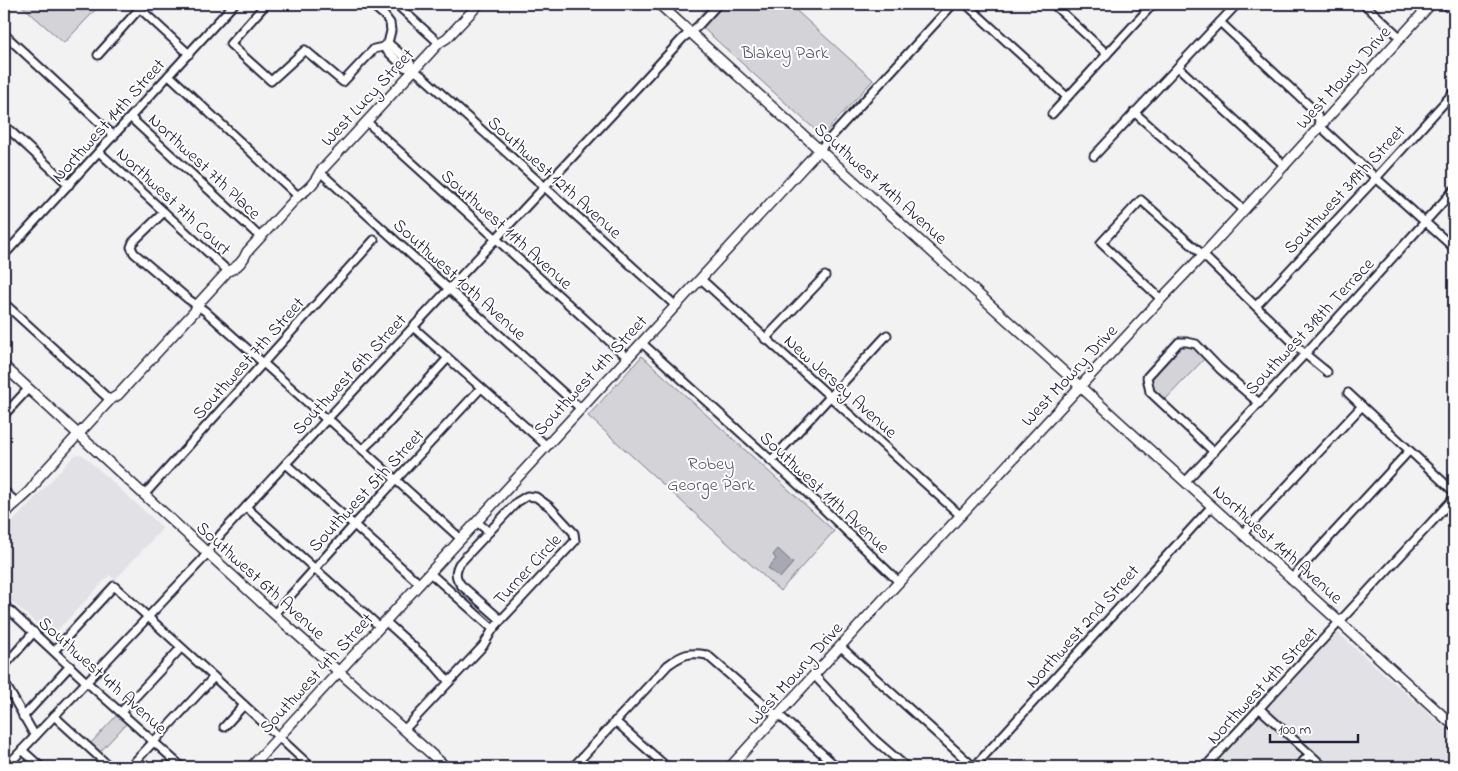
<svg xmlns="http://www.w3.org/2000/svg" width="1458" height="771" font-family="'Indie Flower',sans-serif">
<style>
.built{fill:#e2e2e6}
.green{fill:#d3d3d8;stroke:#7a7a8a}
.water{fill:#a8a8b2;stroke:#727282}
.lines{fill:none;stroke-linecap:round;stroke-linejoin:round}
.minor-casing{stroke:#22223b;stroke-width:11}
.tertiary-casing{stroke:#22223b;stroke-width:12}
.minor{stroke:#fff;stroke-width:7}
.tertiary{stroke:#fff;stroke-width:9}
.labels{text-anchor:middle;stroke-width:4;stroke-linejoin:round;paint-order:stroke}
.park-label{font-size:18px;fill:#57576a;stroke:#fff}
.street-label{font-size:18px;fill:#22223b;stroke:#fff}
</style>
<rect width="100%" height="100%" fill="#f2f2f3"/>
<filter id="ink" filterUnits="userSpaceOnUse"><feTurbulence type="fractalNoise" baseFrequency=".02" numOctaves="2"/><feDisplacementMap in="SourceGraphic" scale="10" xChannelSelector="R" yChannelSelector="G"/><feConvolveMatrix kernelMatrix="1 2 1 2 8 2 1 2 1" color-interpolation-filters="sRGB"/></filter>
<g filter="url(#ink)">
<g class="built">
<path d="M79 454 83 455 163 528 115 580 110 575 54 634 50 635 4 595V531L75 455Z"/>
<path d="M1337 632 1454 736V767H1213Z"/>
</g>
<g class="green">
<path d="M20 4H101L64 43Z"/>
<path d="M723 4H789L873 80 822 136 702 27Z"/>
<path d="M1179 343 1196 345 1207 356 1162 403 1151 392 1148 377Z"/>
<path d="M642 356 834 531 780 591 588 416Z"/>
<path d="M118 714 127 723 100 752 90 744Z"/>
</g>
<path class="water" d="M778 549 793 563 780 578 768 568 776 559 773 555Z"/>
<g class="lines">
<defs>
<g id="minor">
<path d="M135 4 189 54"/>
<path d="M266 4 230 44 271 81 305 50 343 82 374 49 383 47 388 43 391 31 390 23 384 15 371 4"/>
<path d="M396 4 439 43"/>
<path d="M966 4 1067 97"/>
<path d="M1053 4 1107 54"/>
<path d="M1140 4 1147 10"/>
<path d="M1364 4 1401 38"/>
<path d="M1445 4 1454 12"/>
<path d="M1220 22 1316 112 1321 127 1376 178 1454 248"/>
<path d="M4 34 114 136"/>
<path d="M388 43 409 61 414 70"/>
<path d="M383 47 404 67 414 70 423 77 676 306"/>
<path d="M98 55 140 8"/>
<path d="M1178 67 1285 166"/>
<path d="M169 75 298 196"/>
<path d="M1134 112 1244 210"/>
<path d="M1052 114 1153 4"/>
<path d="M131 118 260 237"/>
<path d="M367 122 628 358"/>
<path d="M4 125 69 185"/>
<path d="M820 149 953 4"/>
<path d="M99 152 228 271"/>
<path d="M1094 156 1237 4"/>
<path d="M320 172 581 409"/>
<path d="M164 212 133 242 131 247 134 253 188 299 205 311 327 420 333 423 461 539"/>
<path d="M4 255 234 4"/>
<path d="M701 279 961 516"/>
<path d="M1161 299 1101 243 1141 200 1203 255 1305 354 1327 372"/>
<path d="M4 303 110 400"/>
<path d="M1256 306 1376 178 1454 92"/>
<path d="M413 327 547 446"/>
<path d="M765 339 825 276"/>
<path d="M642 343 806 492 899 582"/>
<path d="M1348 393 1454 492"/>
<path d="M4 415 28 389"/>
<path d="M363 449 380 433 448 358"/>
<path d="M1214 452 1150 392 1147 377 1179 342H1187L1196 344 1220 369 1259 403"/>
<path d="M771 461 887 335"/>
<path d="M286 464 420 584"/>
<path d="M1186 481 1305 354 1454 190"/>
<path d="M4 491 16 502"/>
<path d="M144 495 374 240"/>
<path d="M527 496 536 497 550 507 574 533 575 541 501 620 461 585C455 577 455 572 459 564L517 502Z"/>
<path d="M246 507 380 627"/>
<path d="M477 522 489 532"/>
<path d="M1243 533 1362 406"/>
<path d="M430 573 493 629"/>
<path d="M1291 579 1409 451"/>
<path d="M4 605 82 678 182 767"/>
<path d="M274 614 354 525 481 388"/>
<path d="M385 621 436 667 449 682"/>
<path d="M841 647 974 767"/>
<path d="M54 651 114 586 214 677 311 767"/>
<path d="M4 666 34 632"/>
<path d="M814 675 875 740 906 767"/>
<path d="M4 682 35 736"/>
<path d="M1260 709 1324 767"/>
<path d="M121 712 181 648"/>
<path d="M778 714 837 767"/>
<path d="M54 716 110 767"/>
<path d="M23 717 70 666"/>
<path d="M615 721 667 767"/>
<path d="M224 727 244 705"/>
<path d="M404 730 483 646 493 629 501 620"/>
<path d="M22 750 41 767"/>
<path d="M6 767 201 561 221 534C374 367 530 204 683 38L698 26 718 4"/>
<path d="M130 767 214 677"/>
<path d="M573 767 668 665C683 654 689 652 707 655L777 716"/>
<path d="M974 767 1212 506"/>
<path d="M1205 767 1454 498"/>
<path d="M1298 767 1310 754"/>
</g>
<g id="tertiary">
<path d="M659 4 1454 726"/>
<path d="M4 366 274 614 446 767"/>
<path d="M4 516C7 512 11 507 15 504 24 496 34 489 39 477L110 400 118 395 195 311 197 305 228 271C237 268 244 260 247 252L298 196C308 190 315 183 320 172L439 43 447 38 479 4"/>
<path d="M251 767 820 149"/>
<path d="M730 767 899 582 1161 299 1203 255 1431 4"/>
</g>
</defs>
<use href="#minor" class="minor-casing"/>
<use href="#tertiary" class="tertiary-casing"/>
<use href="#minor" class="minor"/>
<use href="#tertiary" class="tertiary"/>
</g>
</g>
<g class="labels">
<g class="park-label">
<text x="785" y="58">Blakey Park</text>
<text x="711" y="469">Robey<tspan x="711" dy="21">George Park</tspan></text>
</g>
<g class="street-label">
<text transform="translate(1343 77) rotate(-48)" y="6">West Mowry Drive</text>
<text transform="translate(367 97) rotate(-47)" y="6">West Lucy Street</text>
<text transform="translate(108 120) rotate(-48)" y="6">Northwest 14th Street</text>
<text transform="translate(205 166) rotate(43)" y="6">Northwest 7th Place</text>
<text transform="translate(555 177) rotate(42)" y="6">Southwest 12th Avenue</text>
<text transform="translate(881 183) rotate(42)" y="6">Southwest 14th Avenue</text>
<text transform="translate(1344 189) rotate(-47)" y="6">Southwest 319th Street</text>
<text transform="translate(174 201) rotate(43)" y="6">Northwest 7th Court</text>
<text transform="translate(507 229) rotate(42)" y="6">Southwest 11th Avenue</text>
<text transform="translate(460 279) rotate(42)" y="6">Southwest 10th Avenue</text>
<text transform="translate(1309 326) rotate(-47)" y="6">Southwest 318th Terrace</text>
<text transform="translate(248 358) rotate(-48)" y="6">Southwest 7th Street</text>
<text transform="translate(349 374) rotate(-47)" y="6">Southwest 6th Street</text>
<text transform="translate(590 375) rotate(-47)" y="6">Southwest 4th Street</text>
<text transform="translate(1069 375) rotate(-47)" y="6">West Mowry Drive</text>
<text transform="translate(841 386) rotate(42)" y="6">New Jersey Avenue</text>
<text transform="translate(366 490) rotate(-47)" y="6">Southwest 5th Street</text>
<text transform="translate(825 492) rotate(43)" y="6">Southwest 11th Avenue</text>
<text transform="translate(1278 544) rotate(42)" y="6">Northwest 14th Avenue</text>
<text transform="translate(527 569) rotate(-47)" y="6">Turner Circle</text>
<text transform="translate(261 580) rotate(42)" y="6">Southwest 6th Avenue</text>
<text transform="translate(1082 626) rotate(-48)" y="6">Northwest 2nd Street</text>
<text transform="translate(316 673) rotate(-47)" y="6">Southwest 4th Street</text>
<text transform="translate(795 673) rotate(-48)" y="6">West Mowry Drive</text>
<text transform="translate(103 675) rotate(42)" y="6">Southwest 4th Avenue</text>
<text transform="translate(1262 685) rotate(-47)" y="6">Northwest 4th Street</text>
</g>
</g>
<rect width="1458" height="771" fill="none" stroke="#fff" stroke-width="20"/>
<rect x="10" y="10" width="1438" height="751" fill="none" stroke="#22223b" stroke-width="2" filter="url(#ink)"/>
<path d="M1270 734v8h88v-8" fill="none" stroke="#22223b" stroke-width="2.5"/>
<text x="1278" y="734" font-size="15" fill="#22223b" stroke="#ffffff" stroke-width="4" paint-order="stroke">100 m</text>
</svg>
